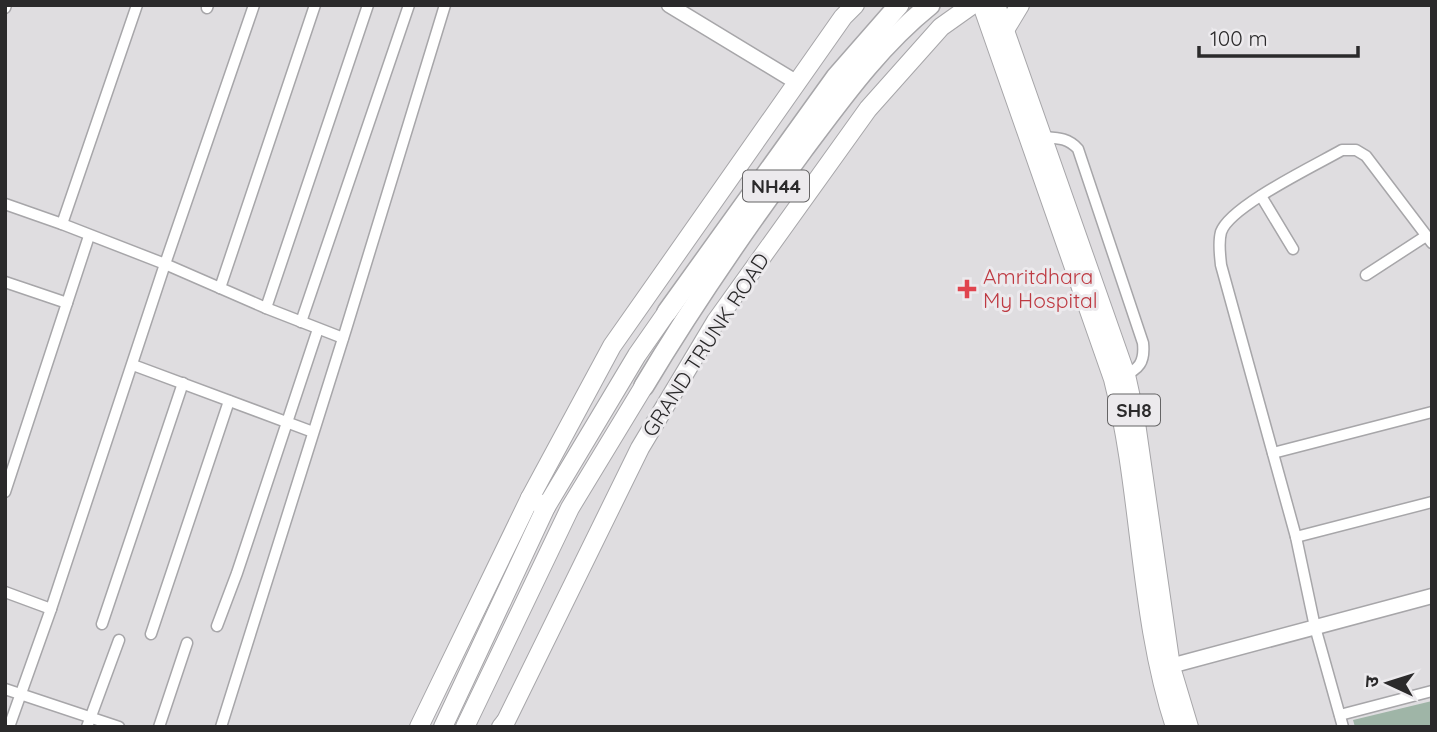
<svg xmlns="http://www.w3.org/2000/svg" width="1437" height="732" font-family="Quicksand,'Noto Sans Devanagari',sans-serif">
<style>
.green{fill:#9fb5a7}
.lines{fill:none;stroke-linecap:round;stroke-linejoin:round}
.minor-casing{stroke:#a7a6a9;stroke-width:13}
.tertiary-casing{stroke:#a7a6a9;stroke-width:17}
.primary-casing{stroke:#a7a6a9;stroke-width:20}
.trunk-casing{stroke:#a7a6a9;stroke-width:20}
.motorway-casing{stroke:#a7a6a9;stroke-width:22}
.minor{stroke:#fff;stroke-width:10}
.tertiary{stroke:#fff;stroke-width:14}
.primary{stroke:#fff;stroke-width:18}
.trunk{stroke:#fff;stroke-width:18}
.motorway{stroke:#fff;stroke-width:19}
.health-dot{fill:#e0444e;stroke:#eceaed;stroke-width:2.5}
.labels{text-anchor:middle;stroke-width:6;stroke-linejoin:round;paint-order:stroke}
.shield{fill:#eceaed;stroke:#656465;stroke-width:2}
.shield-label{font-size:19px;font-weight:bold;fill:#2b2a2b}
.health-label{font-size:21px;fill:#be3a42;stroke:#eceaed;text-anchor:start}
.street-label{font-size:21px;fill:#2b2a2b;stroke:#eceaed}
</style>
<rect width="100%" height="100%" fill="#dfdde0"/>
<path class="green" d="M1432 701V727H1355L1353 720Z"/>
<g class="lines">
<defs>
<g id="minor">
<path d="M5 8 6 5"/>
<path d="M207 8 208 5"/>
<path d="M1044 137C1058 138 1068 138 1078 149L1143 343C1145 362 1139 370 1122 376"/>
<path d="M1261 196 1293 249"/>
<path d="M5 204 62 224 137 5"/>
<path d="M62 224 165 264 266 308 368 5"/>
<path d="M1366 275 1426 236"/>
<path d="M5 282 67 303 89 236"/>
<path d="M220 288 315 5"/>
<path d="M266 308 343 338"/>
<path d="M301 322 409 5"/>
<path d="M133 365 313 432"/>
<path d="M1273 453 1432 412"/>
<path d="M5 492 67 303"/>
<path d="M1296 537 1432 502"/>
<path d="M5 592 51 609 165 264 254 5"/>
<path d="M102 624 183 383"/>
<path d="M217 626 237 573 318 329"/>
<path d="M151 634 229 401"/>
<path d="M5 689 119 727"/>
<path d="M1340 715 1432 691"/>
<path d="M9 727 51 609"/>
<path d="M87 727 119 640"/>
<path d="M159 727 187 643"/>
<path d="M221 727 346 329 445 5"/>
<path d="M1343 727 1315 627 1296 537 1221 265C1220 254 1218 243 1221 232 1230 206 1316 165 1342 150H1356L1366 156 1432 243"/>
</g>
<g id="tertiary">
<path d="M669 5 796 82"/>
<path d="M1163 668 1432 596"/>
</g>
<g id="primary">
<path d="M982 5 1113 379C1142 493 1138 614 1175 727"/>
<path d="M996 5 1126 375 1135 416 1171 667 1189 727"/>
<path d="M1005 30 1020 5"/>
<path d="M419 727 530 498 612 346 843 17 855 5"/>
<path d="M503 727 640 448 716 321 868 109 941 27 972 5"/>
</g>
<g id="trunk">
<path d="M530 498 546 507"/>
<path d="M443 727 546 507 637 355 667 312"/>
<path d="M465 727 570 508 644 386"/>
<path d="M501 727 505 722"/>
</g>
<g id="motorway">
<path d="M667 312 836 77 899 5"/>
<path d="M644 386C693 304 747 226 803 150 842 98 879 46 930 5"/>
</g>
</defs>
<use href="#minor" class="minor-casing"/>
<use href="#tertiary" class="tertiary-casing"/>
<use href="#primary" class="primary-casing"/>
<use href="#trunk" class="trunk-casing"/>
<use href="#motorway" class="motorway-casing"/>
<use href="#minor" class="minor"/>
<use href="#tertiary" class="tertiary"/>
<use href="#primary" class="primary"/>
<use href="#trunk" class="trunk"/>
<use href="#motorway" class="motorway"/>
</g>
<path class="health-dot" d="M963.5 278.5h7v7h7v7h-7v7h-7v-7h-7v-7h7z"/>
<g class="labels">
<g class="shield">
<rect x="743" y="170.5" width="66" height="31" rx="5"/>
<rect x="1108" y="394.5" width="52" height="31" rx="5"/>
</g>
<g class="shield-label">
<text x="776" y="193">NH44</text>
<text x="1134" y="417">SH8</text>
</g>
<g class="health-label">
<text x="983" y="284">Amritdhara<tspan x="983" dy="24">My Hospital</tspan></text>
</g>
<g class="street-label">
<text transform="translate(706 345) rotate(-57)" y="7">GRAND TRUNK ROAD</text>
</g>
</g>
<rect width="1437" height="732" fill="none" stroke="#2b2a2b" stroke-width="14"/>
<g transform="translate(1388 683) rotate(274)" stroke="#eceaed" stroke-width="5" paint-order="stroke">
<path d="M0-5L12 26L0 18L-12 26Z" fill="#2b2a2b"/>
<text y="-10" font-size="19" font-weight="bold" text-anchor="middle" fill="#2b2a2b">उ</text>
</g>
<path d="M1199 46v10h159v-10" fill="none" stroke="#2b2a2b" stroke-width="3.5"/>
<text x="1210" y="46" font-size="21" fill="#2b2a2b" stroke="#eceaed" stroke-width="5" paint-order="stroke">100 m</text>
</svg>
